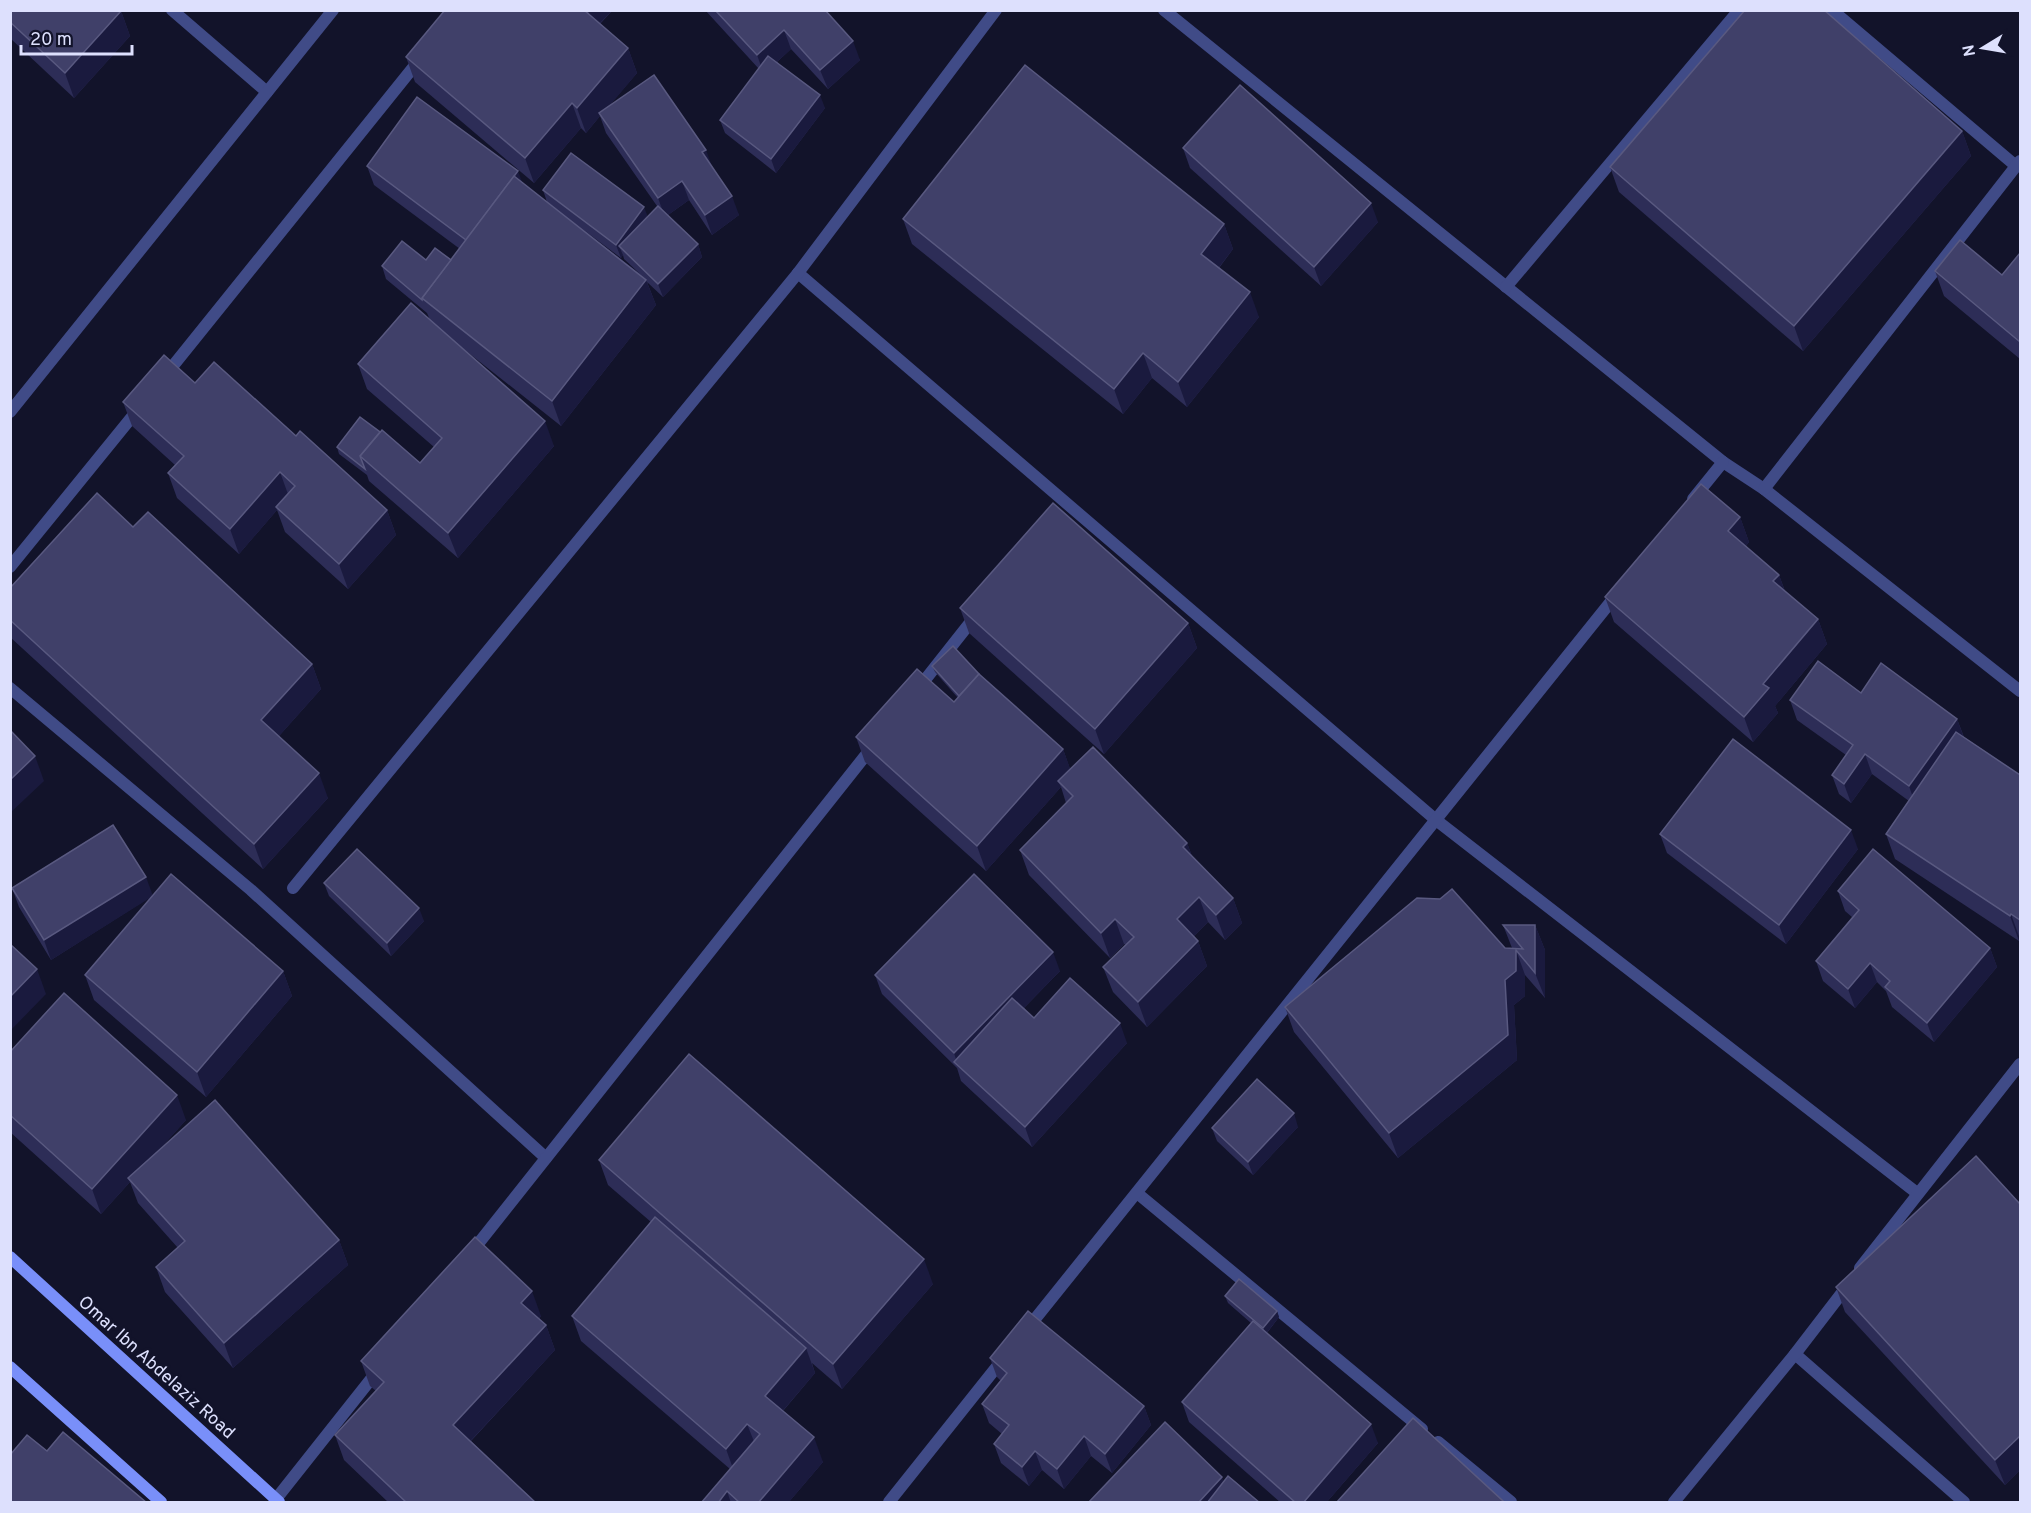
<svg xmlns="http://www.w3.org/2000/svg" width="2031" height="1513" font-family="Overpass,sans-serif">
<style>
.lines{fill:none;stroke-linecap:round;stroke-linejoin:round}
.street{stroke:#404b87;stroke-width:12}
.secondary{stroke:#798ff9;stroke-width:12}
.wall{fill:#2d2d57;fill-rule:evenodd}
.shaded-wall{fill:#1a1a3e}
.building{fill:#404069;stroke:#595980;stroke-width:1.5}
.labels{text-anchor:middle;stroke-width:6;stroke-linejoin:round;paint-order:stroke}
.street-label{font-size:18px;fill:#dde0fd;stroke:#12132a}
</style>
<rect width="100%" height="100%" fill="#12132a"/>
<g class="lines">
<g class="street">
<path d="M172 10 267 92"/>
<path d="M1164 10 1723 462 1764 489 2020 691"/>
<path d="M1832 10 2016 166"/>
<path d="M798 273 1436 820 1917 1193"/>
<path d="M1506 287 1739 10"/>
<path d="M164 377 420 59"/>
<path d="M10 412 333 10"/>
<path d="M1764 489 2020 161"/>
<path d="M1693 499 1723 462"/>
<path d="M10 567 140 407"/>
<path d="M10 688 251 890 546 1158"/>
<path d="M917 690 977 614"/>
<path d="M293 888 798 273 996 10"/>
<path d="M1137 1193 1422 1429"/>
<path d="M470 1254 873 746"/>
<path d="M1860 1268 2020 1064"/>
<path d="M1027 1329 1617 594"/>
<path d="M1795 1354 1964 1502"/>
<path d="M1438 1442 1511 1502"/>
<path d="M276 1499 379 1369"/>
<path d="M889 1502 1003 1359"/>
<path d="M1674 1502 1795 1354 1848 1285"/>
</g>
<g class="secondary">
<path d="M10 1257 279 1502"/>
<path d="M10 1367 161 1502"/>
</g>
</g>
<g class="wall">
<path d="M10 10 121 11 130 36 74 98 10 38Z"/>
<path d="M445 10H611V12L600 24 628 48 637 73 607 108 712 167 739 215 712 235 689 200 668 215 698 244 702 257 663 297 647 282 656 305 561 426 456 343 554 446 458 558 369 481 367 475 339 454 337 447 420 463 434 447 367 389 358 364 430 320 427 313 386 279 382 266 426 260H451L460 249 374 185 367 166 522 183 547 202 543 190 647 217 657 206 606 133 600 116 586 133 581 128 534 183 415 82 406 57ZM581 228 621 258 623 255 624 259 640 274Z"/>
<path d="M705 10H825L860 60 828 89 791 49 777 62 825 108 776 173 725 133 720 120 759 69Z"/>
<path d="M1962 131 1971 156 1803 351 1619 192 1610 167Z"/>
<path d="M1183 148 1378 222 1321 286 1190 168Z"/>
<path d="M903 219 1224 224 1233 249 1219 268 1259 317 1187 407 1152 378 1123 414 912 244Z"/>
<path d="M2020 253V359L1944 296 1935 271 2002 275Z"/>
<path d="M195 383 296 436 387 510 396 535 348 589 285 532 277 510 239 554 177 498 168 473 175 465 132 426 123 402Z"/>
<path d="M1740 517 1749 542 1746 546 1779 575 1785 591 1818 619 1827 644 1775 706 1778 713 1753 742 1614 622 1605 597Z"/>
<path d="M133 527 312 664 321 689 279 736 328 798 263 869 10 637V588Z"/>
<path d="M960 608 1188 623 1197 648 1104 754 969 633Z"/>
<path d="M932 666 979 674 1063 749 1070 769 1187 843 1192 856 1233 898 1242 923 1225 940 1208 922 1194 936 1198 941 1207 966 1147 1027 1113 992 1103 967 1126 945 1124 944 1110 958 1029 875 1020 850 1066 803 1061 787 986 871 865 762 856 737 954 702 958 698 935 672Z"/>
<path d="M1861 693 1957 719 1964 737 2020 775V939L2019 941 1895 859 1886 834 1909 801 1872 774 1851 803 1839 794 1832 775 1846 755 1797 720 1790 700Z"/>
<path d="M1660 834 1858 849 1786 944 1667 853Z"/>
<path d="M324 883 424 921 391 956 329 896Z"/>
<path d="M12 888 153 896 283 971 292 996 206 1097 94 1000 85 975 152 896 51 960 19 907Z"/>
<path d="M1838 891 1990 948 1997 967 1934 1042 1892 1007 1886 991 1877 982 1855 1008 1823 981 1816 961 1852 917 1845 911Z"/>
<path d="M1503 925H1535L1545 950V998L1525 975V996L1514 1005 1517 1060 1398 1158 1294 1032 1285 1007 1505 948H1512Z"/>
<path d="M1060 971 1024 1008 1034 1018 1127 1043 1032 1147 961 1081 957 1068 882 994 875 975Z"/>
<path d="M10 1052 186 1120 156 1153 339 1240 348 1265 233 1368 165 1292 156 1267 178 1248 138 1203 130 1182 101 1214 10 1132Z"/>
<path d="M1298 1127 1253 1175 1217 1141 1212 1128Z"/>
<path d="M599 1160 933 1284 842 1389 812 1363 815 1373 783 1411 823 1462 788 1503H701L730 1469 581 1341 572 1316 651 1222 608 1185Z"/>
<path d="M2020 1204V1470L2005 1485 1845 1312 1836 1287Z"/>
<path d="M1225 1296 1277 1311 1279 1317 1267 1333 1378 1443 1326 1503H1281L1189 1422 1182 1402 1251 1323 1228 1303Z"/>
<path d="M541 1316 539 1319 546 1325 555 1350 471 1441 536 1503H389L344 1460 335 1435 376 1391 370 1386 361 1361Z"/>
<path d="M990 1358 1144 1406 1151 1425 1112 1473 1091 1456 1064 1489 1042 1470 1029 1486 1001 1463 994 1444 1002 1434 989 1423 982 1404 1001 1381 997 1377Z"/>
</g>
<g class="shaded-wall">
<path d="M588 10H611V12L594 29Z"/>
<path d="M121 11 130 36 74 98 65 73Z"/>
<path d="M784 30 791 49 764 74 757 55Z"/>
<path d="M853 41 860 60 828 89 820 70Z"/>
<path d="M628 48 637 73 601 116 599 113 600 116 586 133 577 108Z"/>
<path d="M820 95 825 108 776 173 771 159Z"/>
<path d="M572 103 581 128 534 183 525 158Z"/>
<path d="M1962 131 1971 156 1803 351 1794 326Z"/>
<path d="M706 150 713 169 702 152Z"/>
<path d="M518 171 525 190 467 240Z"/>
<path d="M682 181 689 200 665 217 658 198Z"/>
<path d="M732 196 739 215 712 235 705 215Z"/>
<path d="M1371 203 1378 222 1321 286 1314 267Z"/>
<path d="M644 207 649 220 619 246 623 255 621 258 616 245Z"/>
<path d="M1224 224 1233 249 1210 279 1201 254Z"/>
<path d="M698 244 702 257 663 297 658 284Z"/>
<path d="M646 280 656 305 561 426 552 401Z"/>
<path d="M1250 292 1259 317 1187 407 1178 382Z"/>
<path d="M1143 353 1152 378 1123 414 1114 389Z"/>
<path d="M545 421 554 446 458 558 448 533Z"/>
<path d="M280 472 289 497 276 507 277 510 239 554 230 529Z"/>
<path d="M387 510 396 535 348 589 339 564Z"/>
<path d="M1740 517 1749 542 1737 556 1728 531Z"/>
<path d="M1779 575 1788 600 1773 581Z"/>
<path d="M1818 619 1827 644 1775 706 1778 713 1753 742 1744 717 1763 684Z"/>
<path d="M1188 623 1197 648 1104 754 1095 729Z"/>
<path d="M312 664 321 689 271 745 261 720Z"/>
<path d="M1957 719 1964 738 1916 806 1909 786Z"/>
<path d="M1063 749 1072 774 1058 781 1061 787 986 871 977 846Z"/>
<path d="M1865 754 1872 774 1851 803 1844 784Z"/>
<path d="M35 756 44 781 10 813V780Z"/>
<path d="M319 773 328 798 263 869 254 844Z"/>
<path d="M1851 830 1858 849 1786 944 1779 925Z"/>
<path d="M1187 843 1196 867 1183 847Z"/>
<path d="M146 877 153 896 51 960 44 940Z"/>
<path d="M1199 897 1208 922 1186 944 1177 919Z"/>
<path d="M1233 898 1242 923 1225 940 1216 915Z"/>
<path d="M419 908 424 921 391 956 387 943Z"/>
<path d="M2011 914 2020 939 2019 941 2010 916Z"/>
<path d="M1115 919 1124 944 1110 958 1101 933Z"/>
<path d="M1535 925 1545 950V998L1535 973Z"/>
<path d="M1198 941 1207 966 1147 1027 1138 1002Z"/>
<path d="M1990 948 1997 967 1934 1042 1927 1023Z"/>
<path d="M1516 950 1525 975V996L1514 1005 1517 1060 1398 1158 1389 1133 1505 980Z"/>
<path d="M1053 952 1060 971 963 1070 958 1066 954 1053Z"/>
<path d="M1870 963 1877 982 1855 1008 1848 989Z"/>
<path d="M37 969 46 994 10 1031V997Z"/>
<path d="M283 971 292 996 206 1097 197 1072Z"/>
<path d="M1120 1023 1127 1043 1032 1147 1025 1127Z"/>
<path d="M177 1095 186 1120 131 1181 128 1178 130 1182 101 1214 92 1189Z"/>
<path d="M1294 1113 1298 1127 1253 1175 1248 1162Z"/>
<path d="M339 1240 348 1265 233 1368 224 1343Z"/>
<path d="M924 1259 933 1284 842 1389 833 1364Z"/>
<path d="M532 1291 541 1316 530 1328 521 1303Z"/>
<path d="M1277 1311 1279 1317 1265 1335 1263 1328Z"/>
<path d="M546 1325 555 1350 462 1450 453 1425Z"/>
<path d="M806 1348 815 1373 774 1421 765 1396Z"/>
<path d="M1144 1406 1151 1425 1112 1473 1105 1454Z"/>
<path d="M747 1424 757 1449 735 1474 726 1449Z"/>
<path d="M1371 1424 1378 1443 1326 1503H1303Z"/>
<path d="M1084 1436 1091 1456 1064 1489 1057 1469Z"/>
<path d="M2020 1436V1470L2005 1485 1995 1460Z"/>
<path d="M814 1437 823 1462 788 1503H758Z"/>
<path d="M1035 1451 1042 1470 1029 1486 1022 1467Z"/>
<path d="M1222 1477 1229 1496 1223 1503H1198Z"/>
<path d="M727 1491 731 1503H718Z"/>
</g>
<g class="building">
<path d="M10 10H120L121 11 65 73 10 22Z"/>
<path d="M445 10H584L628 48 577 108 572 103 525 158 406 57Z"/>
<path d="M715 10H825L853 41 820 70 784 30 757 55Z"/>
<path d="M1745 10H1824L1962 131 1794 326 1610 167Z"/>
<path d="M768 56 820 95 771 159 720 120Z"/>
<path d="M1025 65 1224 224 1201 254 1250 292 1178 382 1143 353 1114 389 903 219Z"/>
<path d="M654 75 706 150 702 152 732 196 705 215 682 181 658 198 599 113Z"/>
<path d="M1240 85 1371 203 1314 267 1183 148Z"/>
<path d="M417 97 518 171 466 240 367 166Z"/>
<path d="M571 153 644 207 616 245 543 190Z"/>
<path d="M514 176 646 280 552 401 422 298Z"/>
<path d="M658 206 698 244 658 284 619 246Z"/>
<path d="M1960 240 2002 275 2020 253V342L1935 271Z"/>
<path d="M402 241 426 260 435 248 451 260 422 298V300L382 266Z"/>
<path d="M411 303 545 421 448 533 360 456 382 430 420 463 442 438 358 364Z"/>
<path d="M164 355 195 383 214 362 296 436 300 431 387 510 339 564 276 507 295 486 280 472 230 529 168 473 184 456 123 402Z"/>
<path d="M360 417 380 432 360 456 365 469 337 447Z"/>
<path d="M1701 484 1740 517 1728 531 1779 575 1773 581 1818 619 1763 684 1769 688 1744 717 1605 597Z"/>
<path d="M97 493 133 527 148 512 312 664 261 720 319 773 254 844 10 620V588Z"/>
<path d="M1053 503 1188 623 1095 729 960 608Z"/>
<path d="M953 646 979 674 959 696 932 666Z"/>
<path d="M1818 661 1861 693 1881 663 1957 719 1909 786 1865 754 1844 784 1832 775 1853 745 1790 700Z"/>
<path d="M917 669 954 702 979 674 1063 749 977 846 856 737Z"/>
<path d="M10 730 35 756 10 780Z"/>
<path d="M1956 732 2020 775V920L2011 914 2010 916 1886 834Z"/>
<path d="M1733 739 1851 830 1779 925 1660 834Z"/>
<path d="M1093 747 1187 843 1183 847 1233 898 1216 915 1199 897 1177 919 1198 941 1138 1002 1103 967 1134 937 1115 919 1101 933 1020 850 1073 796 1058 781Z"/>
<path d="M113 825 146 877 44 940 12 888Z"/>
<path d="M357 849 419 908 387 943 324 883Z"/>
<path d="M1873 849 1990 948 1927 1023 1885 987 1890 981 1870 963 1848 989 1816 961 1859 910 1838 891Z"/>
<path d="M171 874 283 971 197 1072 85 975Z"/>
<path d="M974 874 1053 952 954 1053 875 975Z"/>
<path d="M1452 889 1505 948 1523 949 1503 925H1535V973L1516 950V971L1505 980 1508 1035 1389 1133 1285 1007 1417 898 1440 899Z"/>
<path d="M10 944 37 969 10 997Z"/>
<path d="M1070 978 1120 1023 1025 1127 954 1062 1012 998 1034 1018Z"/>
<path d="M64 993 177 1095 92 1189 10 1115V1052Z"/>
<path d="M689 1054 924 1259 833 1364 599 1160Z"/>
<path d="M1257 1079 1294 1113 1248 1162 1212 1128Z"/>
<path d="M215 1100 339 1240 224 1343 156 1267 185 1241 128 1178Z"/>
<path d="M1976 1156 2020 1204V1436L1995 1460 1836 1287Z"/>
<path d="M655 1217 806 1348 765 1396 814 1437 758 1503H740L727 1491 718 1503H701L760 1434 747 1424 726 1449 572 1316Z"/>
<path d="M475 1237 532 1291 521 1303 546 1325 453 1425 536 1503H407L335 1435 384 1382 361 1361Z"/>
<path d="M1239 1279 1277 1311 1263 1328 1225 1296Z"/>
<path d="M1028 1311 1144 1406 1105 1454 1084 1436 1057 1469 1035 1451 1022 1467 994 1444 1009 1425 982 1404 1007 1373 990 1358Z"/>
<path d="M1253 1321 1371 1424 1303 1503H1296L1182 1402Z"/>
<path d="M1413 1418 1503 1501 1502 1503H1336Z"/>
<path d="M1165 1422 1222 1477 1198 1503H1088Z"/>
<path d="M63 1432 147 1503H10V1455L27 1435 47 1451Z"/>
<path d="M1228 1476 1260 1503H1207Z"/>
</g>
<g class="labels">
<g class="street-label">
<text transform="translate(157 1367) rotate(42)" y="6">Omar Ibn Abdelaziz Road</text>
</g>
</g>
<rect width="2031" height="1513" fill="none" stroke="#dde0fd" stroke-width="24"/>
<g transform="translate(1983 48) rotate(259)" stroke="#12132a" stroke-width="4.5" paint-order="stroke">
<path d="M0-4.5L10 22L0 15L-10 22Z" fill="#dde0fd"/>
<text y="-9" font-size="16" font-weight="bold" text-anchor="middle" fill="#dde0fd">N</text>
</g>
<path d="M21 45v9h111v-9" fill="none" stroke="#dde0fd" stroke-width="3"/>
<text x="30" y="45" font-size="18" fill="#dde0fd" stroke="#12132a" stroke-width="4.5" paint-order="stroke">20 m</text>
</svg>
